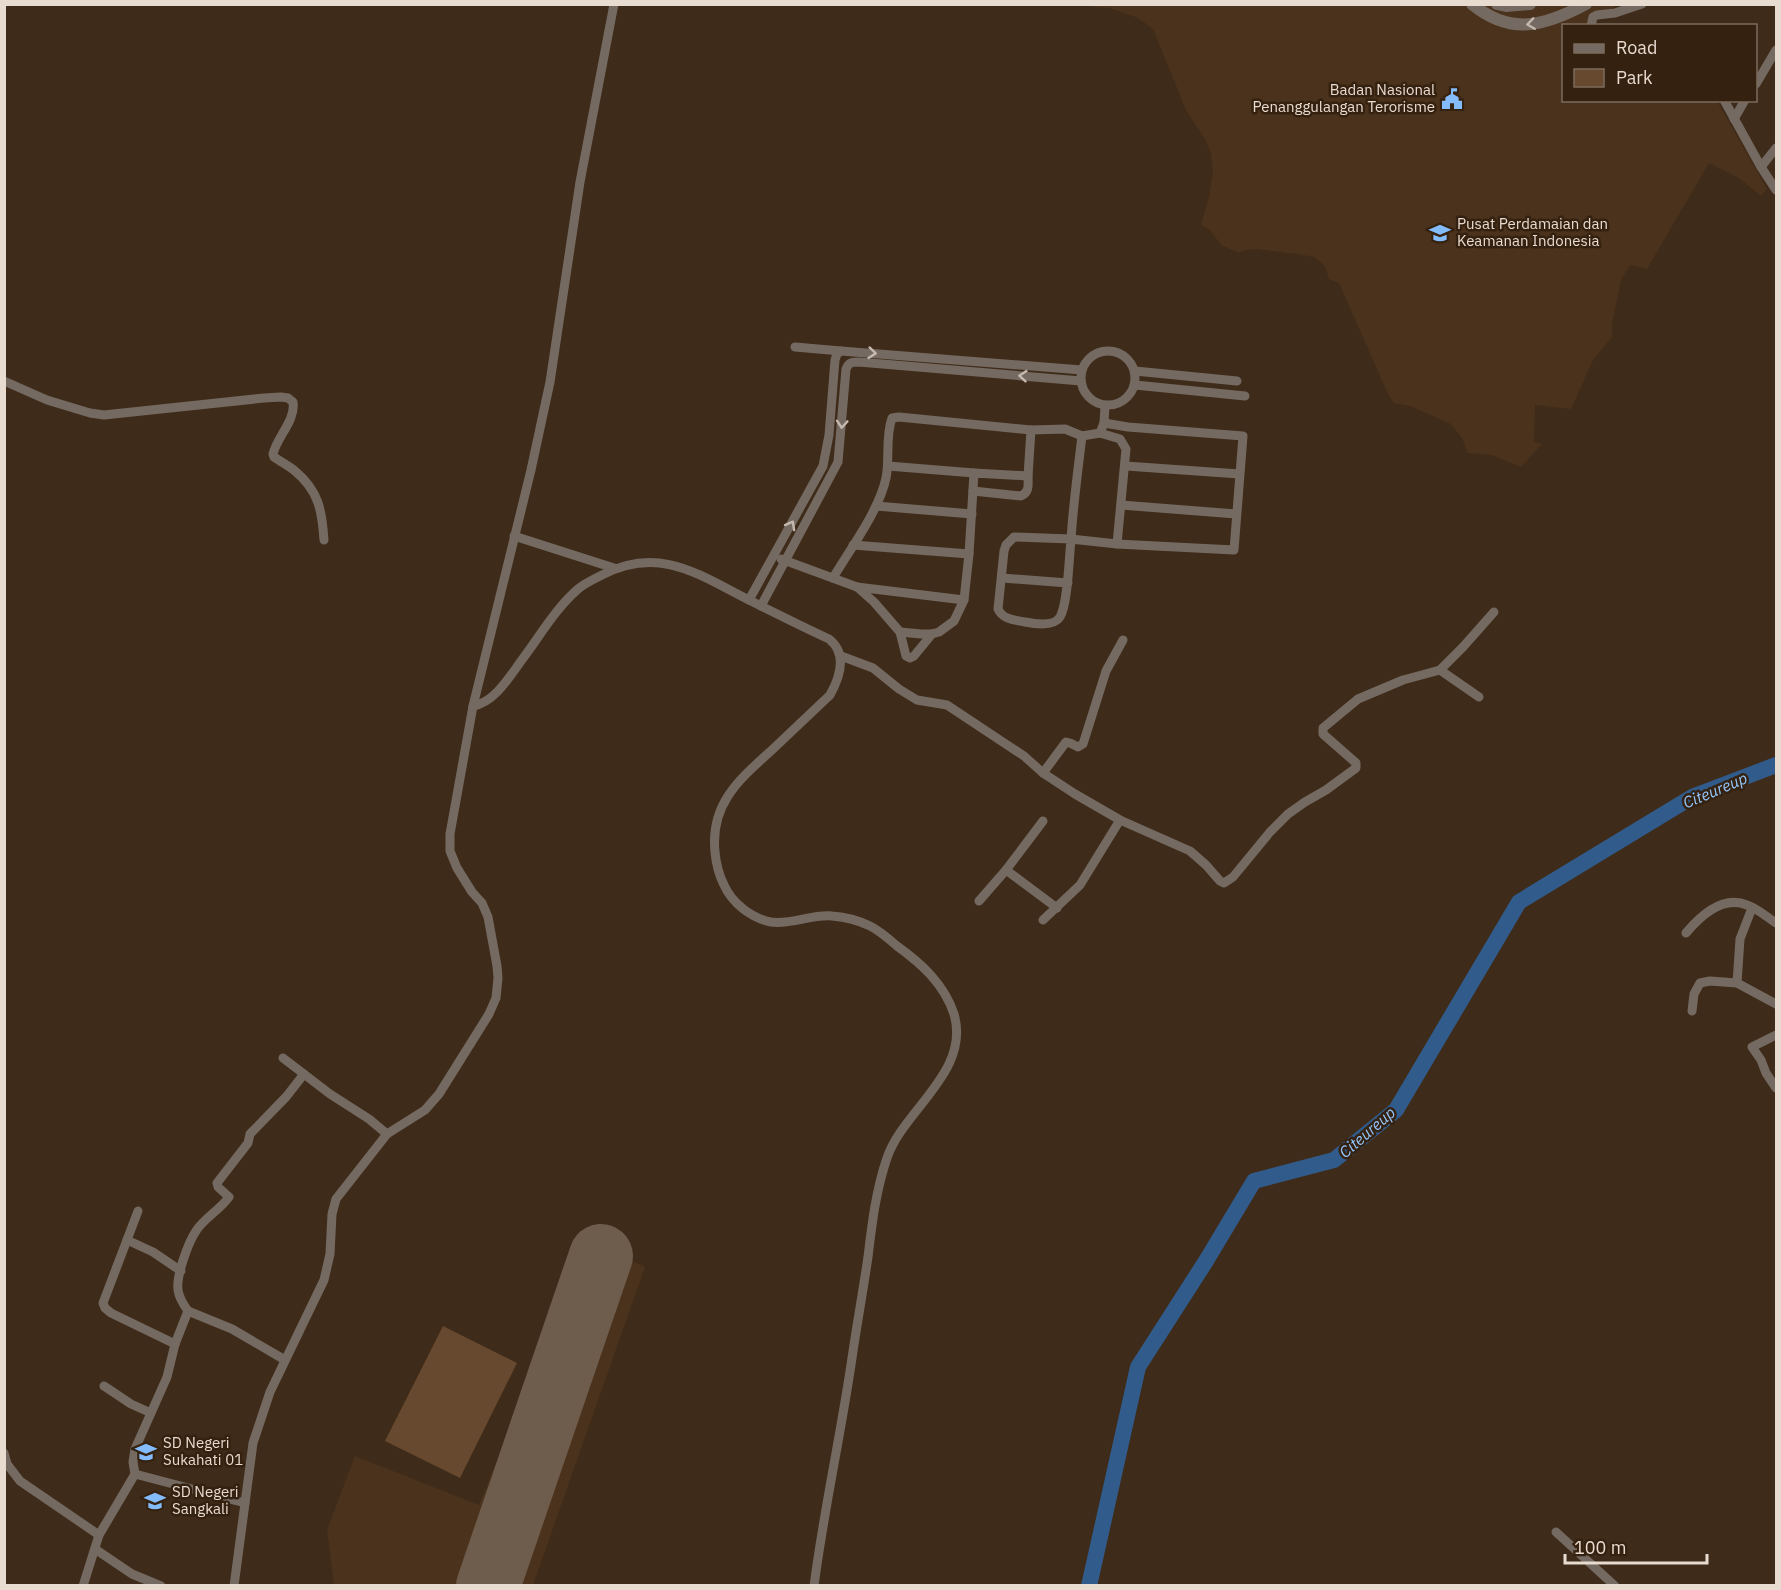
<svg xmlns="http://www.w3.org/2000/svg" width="1781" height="1590" font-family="'IBM Plex Sans',sans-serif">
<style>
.built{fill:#4b321c}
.green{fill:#66492f}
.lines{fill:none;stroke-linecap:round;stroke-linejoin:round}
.river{stroke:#315b8a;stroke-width:16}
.runway{stroke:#6e5c4c;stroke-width:64}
.minor{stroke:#746a61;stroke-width:9}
.tertiary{stroke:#746a61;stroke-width:12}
.oneway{stroke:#c5b9af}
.labels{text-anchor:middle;stroke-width:5;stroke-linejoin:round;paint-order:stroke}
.poi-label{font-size:15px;fill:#e8dbd0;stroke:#34210f;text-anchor:start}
.water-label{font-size:16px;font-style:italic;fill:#93c5fd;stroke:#34210f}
</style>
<rect width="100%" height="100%" fill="#3f2b19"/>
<g class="built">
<path d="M1089 5H1618L1596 18 1591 25 1564 26V100L1717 101 1767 189 1761 196 1739 178 1709 163 1647 269 1630 265 1621 280 1612 323V337L1593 360 1571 409 1535 405 1534 442 1542 444 1521 467 1492 455 1468 453 1462 438 1451 424 1410 406 1394 403 1389 396 1339 283 1329 279 1325 266 1314 257 1297 254 1257 249 1245 250 1239 253 1221 245 1210 230 1201 225 1209 197 1213 171 1211 153 1206 141 1186 110 1153 29 1138 18 1110 8 1095 7Z"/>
<path d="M586 1241 645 1267 533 1585H334L327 1530 355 1456 479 1505Z"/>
</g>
<path class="green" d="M443 1326 517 1363 460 1478 385 1441Z"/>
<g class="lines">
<path class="river" d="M1089 1586 1138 1367 1206 1261 1254 1181 1334 1160 1396 1110 1519 902 1692 797 1776 765"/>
<path class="runway" d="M488 1586 601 1256"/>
<g class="minor">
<path d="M1591 26 1593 17 1597 15 1615 13 1642 4"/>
<path d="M1756 84 1776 50"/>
<path d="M1724 100 1761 167 1776 190"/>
<path d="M1734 119 1745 100"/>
<path d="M1761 167 1776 148"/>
<path d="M795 347 841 351"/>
<circle cx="1108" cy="378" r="27"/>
<path d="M1135 371 1237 381"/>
<path d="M4 381 47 400 90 413 104 415 264 398 281 397 288 398 293 402C296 420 277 437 273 454L274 457C281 462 289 466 295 471 319 491 322 511 324 540"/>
<path d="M1135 385 1245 396"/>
<path d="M1100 433 1120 439 1126 449 1117 544"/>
<path d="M1082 436C1078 470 1073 505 1071 540 1069 557 1068 604 1060 617 1054 627 1035 624 1025 622 1015 620 1003 620 998 609L1004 551 1006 545 1014 537 1071 539 1117 544 1234 550 1243 436 1128 427 1104 423"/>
<path d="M888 466 974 473"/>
<path d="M1126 466 1239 474"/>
<path d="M973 491 1021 496C1030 492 1028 484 1028 476"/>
<path d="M1121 505 1236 514"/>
<path d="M876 506 972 514"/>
<path d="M514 536 614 568"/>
<path d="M853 545 969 554"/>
<path d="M781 559 857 587 874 602 900 632 906 656 910 658 914 656 932 634 939 632 954 621 964 600 969 554 974 473 1028 476 1031 430"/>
<path d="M833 578C850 549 879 511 886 478 890 459 885 437 892 418L899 417 1031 430 1065 429 1082 436 1100 433 1104 423 1105 406"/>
<path d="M1002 578 1068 583"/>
<path d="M857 587 964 600"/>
<path d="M749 600 823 466 829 435 835 360 837 354 841 351 1082 370"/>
<path d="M761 606 838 462 846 369C849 362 852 362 859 362L1081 381"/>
<path d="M900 632 921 634H932"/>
<path d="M841 656 873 668 899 689 917 700 947 705 1024 756 1043 773 1075 794 1120 820 1190 851 1206 865 1220 881 1224 883 1233 877 1270 832 1288 814 1305 802 1326 790 1356 768V763L1323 734V728L1358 699 1403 680 1440 670 1463 647 1494 612"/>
<path d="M1440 670 1479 697"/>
<path d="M473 706C496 702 511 674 524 657 541 634 557 607 578 589 585 583 594 579 602 575 660 545 699 575 751 601 777 614 803 627 829 639 848 654 840 677 830 695 811 713 792 731 773 749 740 779 710 803 715 852 716 863 719 875 724 885 732 903 751 918 771 922 791 925 812 914 832 916 845 917 858 920 870 926 880 931 889 939 897 946 922 964 944 984 954 1014 971 1072 903 1110 887 1158 876 1190 872 1223 868 1257 863 1291 857 1324 852 1358 841 1434 824 1509 814 1586"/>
<path d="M1043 773 1066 742 1070 743 1078 747 1083 744 1106 671 1123 640"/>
<path d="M1006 870 1057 908"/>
<path d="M979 901 1006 870 1043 821"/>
<path d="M1752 908 1740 939 1737 983 1776 1004"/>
<path d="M1043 920 1080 885 1120 820"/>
<path d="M1686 933C1701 915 1723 895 1747 905 1758 909 1767 917 1776 923"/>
<path d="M1692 1011 1694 994 1700 983 1710 981 1737 983"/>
<path d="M1776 1035 1752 1047 1761 1060 1766 1073 1776 1088"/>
<path d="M283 1058 330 1094 369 1119 387 1134"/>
<path d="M138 1211 103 1303 105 1308 111 1313 175 1344"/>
<path d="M127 1240 153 1252 181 1271"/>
<path d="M188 1311 232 1329 285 1360"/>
<path d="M104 1386 131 1404 151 1413"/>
<path d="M4 1453 7 1464 20 1481 99 1535"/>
<path d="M135 1474 133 1462 135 1449 167 1377 175 1344 188 1311C183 1304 179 1298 178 1290 176 1276 188 1243 196 1231 204 1218 220 1210 229 1197L218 1187 217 1183 248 1143 250 1134 286 1097 304 1074"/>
<path d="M1556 1532 1615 1586"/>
<path d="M95 1549 132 1574 161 1586"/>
<path d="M83 1586 99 1535 135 1474 245 1503"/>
<path d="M234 1586 253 1443 270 1392 324 1280 330 1254 332 1214 336 1199 387 1134 425 1110 439 1094 489 1014 496 998 498 978 497 966 488 917 482 903 472 892 457 868 450 851V834L473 706 531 470 550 382 580 182 614 4"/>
</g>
<g class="tertiary">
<path d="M1472 4C1511 36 1545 26 1586 4"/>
<path d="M1497 4 1506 6 1530 4"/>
</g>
</g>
<defs><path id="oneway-chevron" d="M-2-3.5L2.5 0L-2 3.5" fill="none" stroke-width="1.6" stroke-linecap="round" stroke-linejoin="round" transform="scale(1.5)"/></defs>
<g class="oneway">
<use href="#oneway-chevron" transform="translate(1531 24) rotate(172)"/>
<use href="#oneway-chevron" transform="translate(872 353) rotate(6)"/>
<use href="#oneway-chevron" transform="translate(1023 376) rotate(-175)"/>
<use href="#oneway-chevron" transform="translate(842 424) rotate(94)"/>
<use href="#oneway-chevron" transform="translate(791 525) rotate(-61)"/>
</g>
<defs>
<symbol id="civic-bare" viewBox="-9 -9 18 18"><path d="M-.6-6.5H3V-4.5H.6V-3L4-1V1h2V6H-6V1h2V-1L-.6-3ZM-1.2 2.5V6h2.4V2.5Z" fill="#84bcfb" stroke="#34210f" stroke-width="2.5" paint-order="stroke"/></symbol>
<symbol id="university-bare" viewBox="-9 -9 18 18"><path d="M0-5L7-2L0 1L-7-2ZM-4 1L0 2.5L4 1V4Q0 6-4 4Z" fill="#84bcfb" stroke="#34210f" stroke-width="2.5" paint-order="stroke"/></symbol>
<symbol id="school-bare" viewBox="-9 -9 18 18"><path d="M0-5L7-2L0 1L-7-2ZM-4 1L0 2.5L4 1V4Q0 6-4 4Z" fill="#84bcfb" stroke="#34210f" stroke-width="2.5" paint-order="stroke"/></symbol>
</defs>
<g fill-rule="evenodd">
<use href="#civic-bare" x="1437" y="84" width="30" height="30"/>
<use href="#university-bare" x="1425" y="218" width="30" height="30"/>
<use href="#school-bare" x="131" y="1437" width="30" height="30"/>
<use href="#school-bare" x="140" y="1486" width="30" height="30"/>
</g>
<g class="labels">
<g class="poi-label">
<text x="1435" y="95" text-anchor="end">Badan Nasional<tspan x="1435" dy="17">Penanggulangan Terorisme</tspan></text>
<text x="1457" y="229">Pusat Perdamaian dan<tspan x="1457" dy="17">Keamanan Indonesia</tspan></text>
<text x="163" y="1448">SD Negeri<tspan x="163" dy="17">Sukahati 01</tspan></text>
<text x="172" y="1497">SD Negeri<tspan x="172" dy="17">Sangkali</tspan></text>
</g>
<g class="water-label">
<text transform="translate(1715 790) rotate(-23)" y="6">Citeureup</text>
<text transform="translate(1367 1132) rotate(-41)" y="6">Citeureup</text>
</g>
</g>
<rect width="1781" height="1590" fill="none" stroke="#e8dbd0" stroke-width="12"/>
<rect x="1562" y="24" width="195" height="78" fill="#34210f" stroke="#7c6b5c" stroke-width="1.5"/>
<rect x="1574" y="44" width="30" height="9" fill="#746a61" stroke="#7c6b5c" stroke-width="1.5"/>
<text x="1616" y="54" font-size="18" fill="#e8dbd0">Road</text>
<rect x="1574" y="69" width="30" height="18" fill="#66492f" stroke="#7c6b5c" stroke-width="1.5"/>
<text x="1616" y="84" font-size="18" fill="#e8dbd0">Park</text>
<path d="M1565 1554v9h142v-9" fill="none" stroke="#e8dbd0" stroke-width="3"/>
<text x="1574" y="1554" font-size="18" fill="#e8dbd0" stroke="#34210f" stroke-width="4.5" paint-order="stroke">100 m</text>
</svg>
